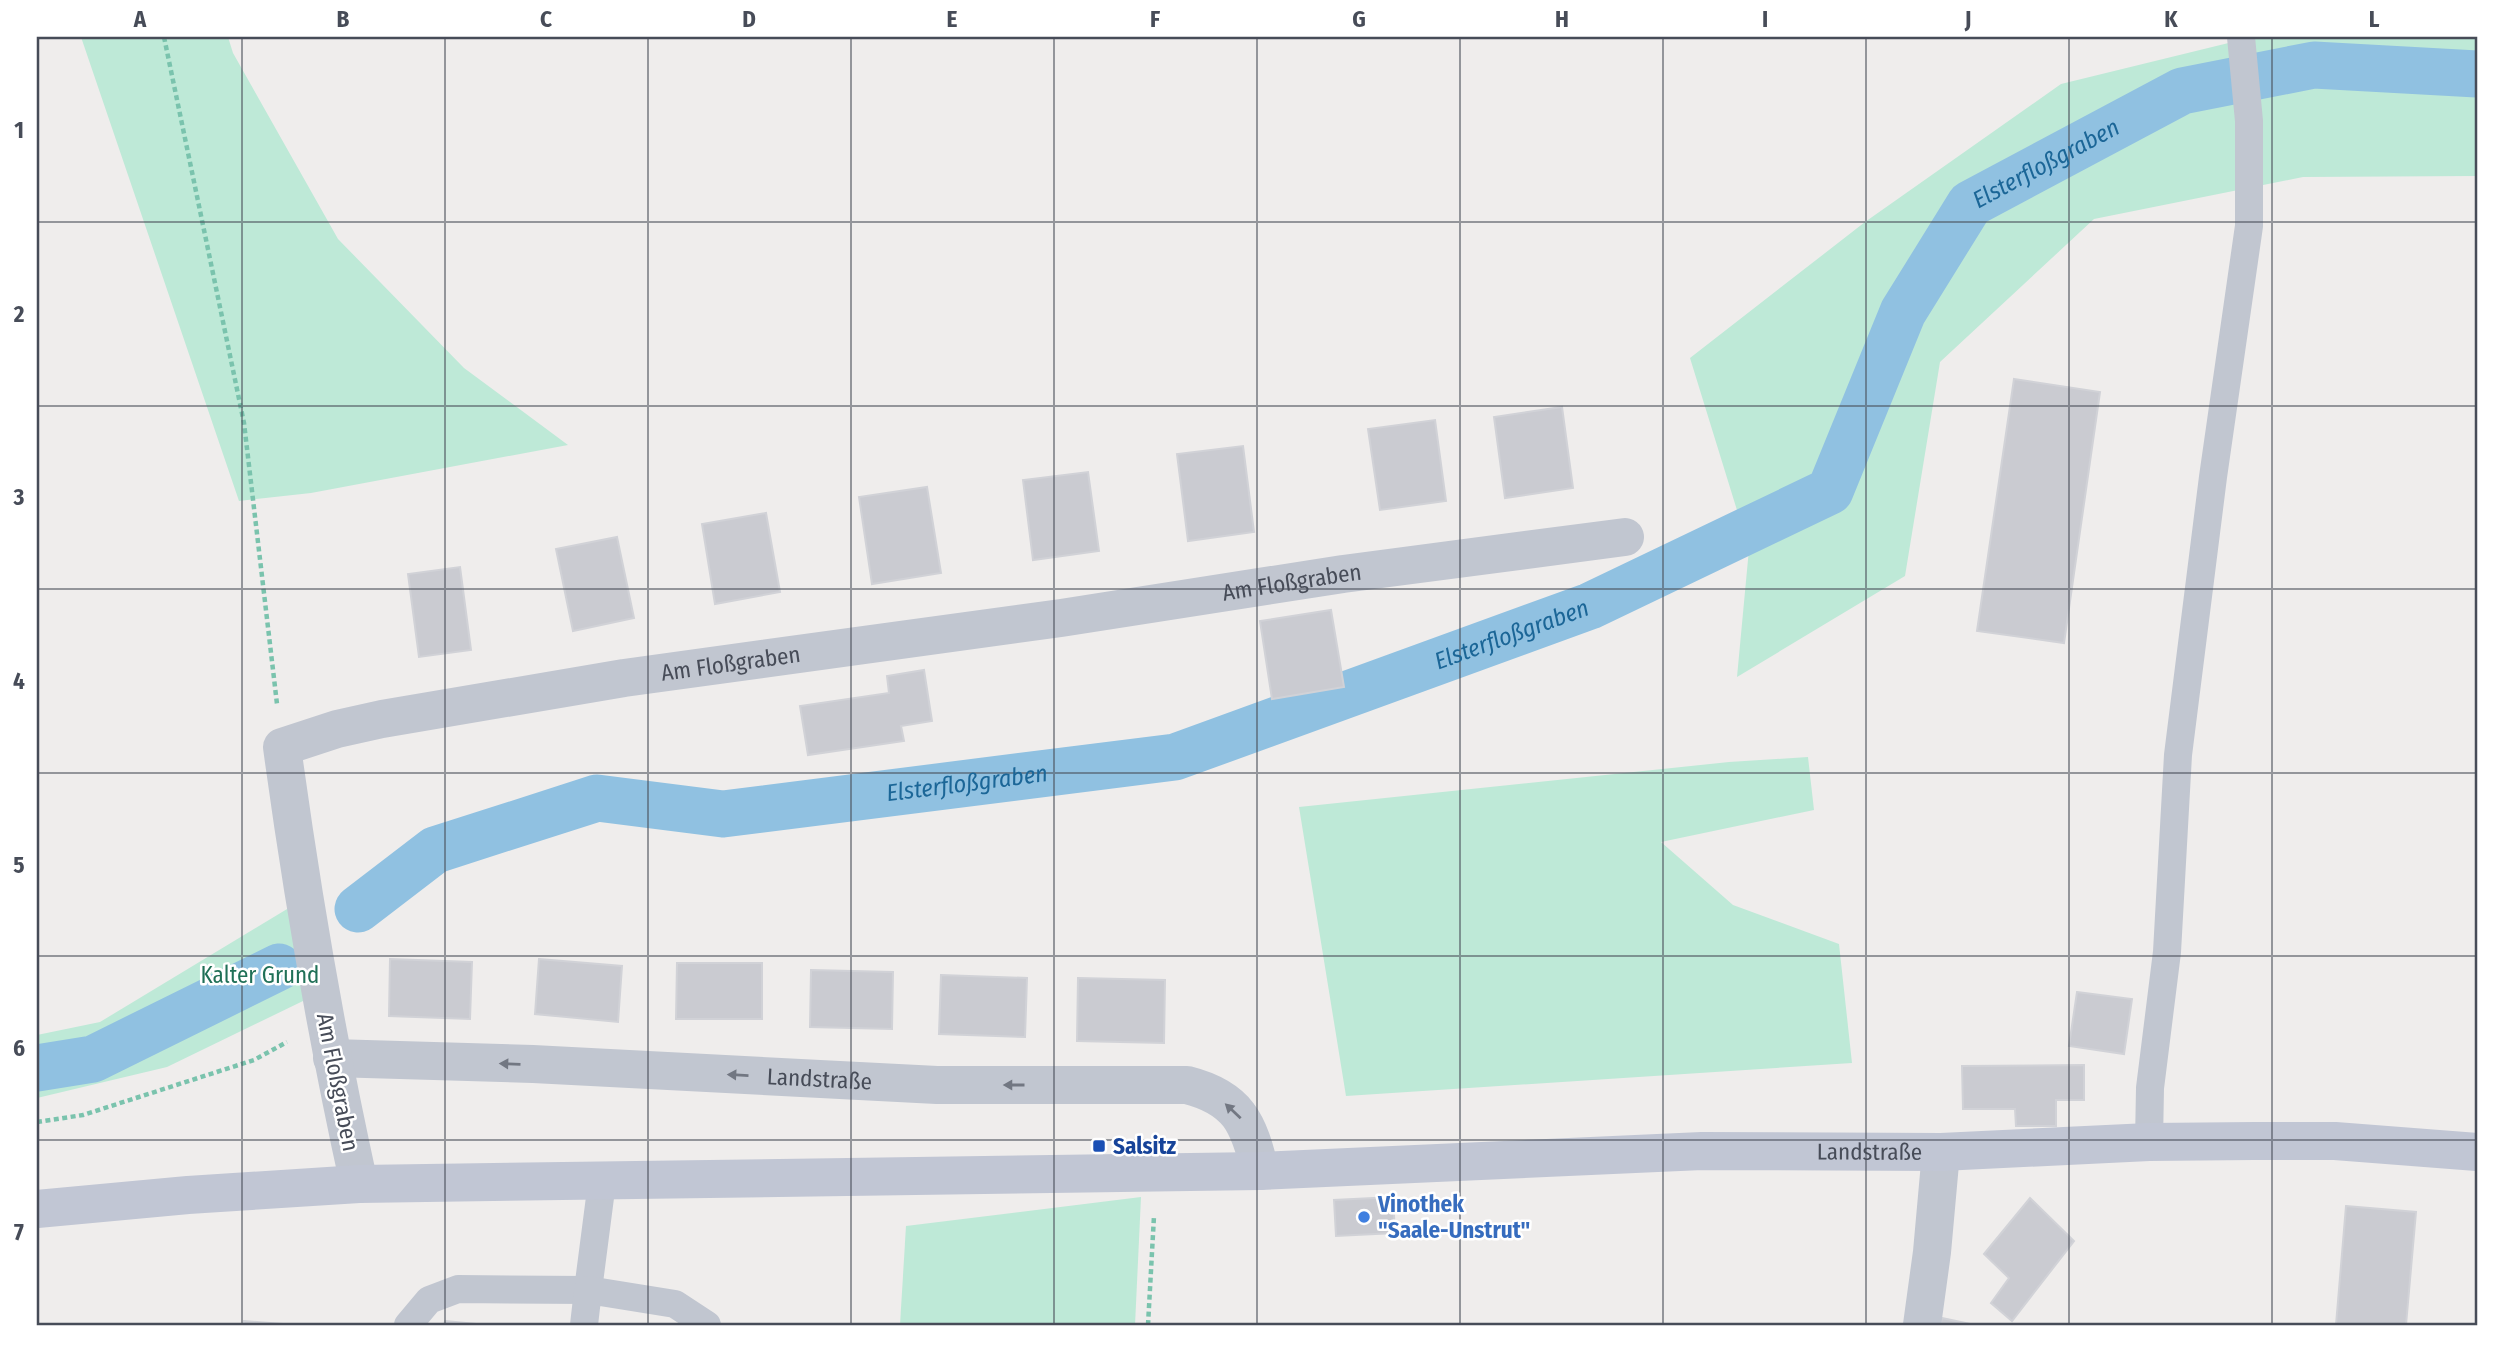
<svg xmlns="http://www.w3.org/2000/svg" width="2514" height="1362" font-family="'Fira Sans Condensed',sans-serif">
<style>
.green{fill:#bee9d7}
.lines{fill:none;stroke-linecap:round;stroke-linejoin:round}
.canal{stroke:#90c1e1;stroke-width:47}
.building{fill:#cacbd1;stroke:#d1d2d7;stroke-width:2}
.path{stroke:#7ac3ad;stroke-width:4.5;stroke-dasharray:5 3.5;stroke-linecap:butt}
.lane{stroke:#c1c6d0;stroke-width:28}
.street{stroke:#c1c6d0;stroke-width:38}
.secondary{stroke:#c1c6d4;stroke-width:38}
.oneway{fill:#727782}
.grid{fill:none;stroke:#474c58;stroke-width:2;stroke-opacity:0.55}
.transit-dot{fill:#1a4fb4;stroke:#fff;stroke-width:2.5}
.shop-dot{fill:#3f7fe0;stroke:#fff;stroke-width:2.5}
.labels{text-anchor:middle;stroke-width:5;stroke-linejoin:round;paint-order:stroke}
.street-label{font-size:23px;fill:#474c58;stroke:#fff}
.park-label{font-size:23px;fill:#207057;stroke:#fff}
.transit-label{font-size:23px;font-weight:bold;fill:#164399;stroke:#fff;text-anchor:start}
.shop-label{font-size:23px;font-weight:bold;fill:#366cbe;stroke:#fff;text-anchor:start}
.water-label{font-size:24px;font-style:italic;fill:#1b6697;stroke:#fff}
.neatline{fill:none;stroke:#474c58;stroke-width:2.5}
.grid-label{font-size:23px;text-anchor:middle;font-weight:bold;fill:#474c58}
</style>
<rect width="100%" height="100%" fill="#efedec"/>
<g class="green">
<path d="M81 37H228L233 53 338 239 464 368 568 445 311 493 239 501Z"/>
<path d="M2253 37H2477V176L2303 177 2094 219 1940 362 1905 576 1737 677 1749 549 1690 358 1865 222 2061 84Z"/>
<path d="M1808 757 1814 810 1661 842 1733 905 1839 944 1852 1063 1346 1096 1299 807 1729 762Z"/>
<path d="M302 900 303 1001 167 1067 37 1098V1035L100 1022Z"/>
<path d="M1141 1197 1135 1325H900L906 1226Z"/>
</g>
<g class="lines">
<g class="canal">
<path id="s1" d="M358 909 435 850 597 798 723 814 1175 757 1590 606 1830 491 1903 312 1970 204 2182 91 2314 65 2477 74"/>
<path d="M37 1068 93 1059 279 967"/>
</g>
</g>
<g class="building">
<path d="M2014 379 2100 392 2064 643 1977 631Z"/>
<path d="M1562 407 1573 488 1505 498 1494 417Z"/>
<path d="M1435 420 1446 501 1380 510 1368 429Z"/>
<path d="M1243 446 1254 532 1188 541 1177 454Z"/>
<path d="M1088 472 1099 551 1033 560 1023 480Z"/>
<path d="M927 487 941 573 872 584 859 497Z"/>
<path d="M766 513 780 592 715 604 702 524Z"/>
<path d="M617 537 634 618 573 631 556 549Z"/>
<path d="M460 567 471 650 419 657 408 574Z"/>
<path d="M1331 610 1344 687 1272 699 1260 621Z"/>
<path d="M924 670 932 721 901 726 904 741 808 755 800 706 889 693 887 676Z"/>
<path d="M390 959 472 962 470 1019 389 1016Z"/>
<path d="M539 959 622 966 618 1022 535 1014Z"/>
<path d="M677 963H762V1019H676Z"/>
<path d="M811 970 893 972 892 1029 810 1027Z"/>
<path d="M941 975 1027 978 1025 1037 939 1034Z"/>
<path d="M1078 978 1165 980 1164 1043 1077 1041Z"/>
<path d="M2077 992 2132 999 2124 1054 2069 1046Z"/>
<path d="M2084 1065V1100H2056V1126H2016L2015 1109H1963L1962 1066Z"/>
<path d="M1393 1197 1395 1233 1336 1236 1334 1200Z"/>
<path d="M2030 1198 2074 1241 2012 1321 1991 1303 2009 1278 1984 1254Z"/>
<path d="M2346 1206 2416 1212 2406 1325H2336Z"/>
<path d="M1942 1318 1975 1325H1940Z"/>
<path d="M244 1321 296 1325H244Z"/>
<path d="M445 1321 487 1325H444Z"/>
</g>
<g class="lines">
<g class="path">
<path d="M164 37 244 423 277 704"/>
<path d="M37 1122 83 1115 254 1060 287 1042"/>
<path d="M1148 1325 1154 1216"/>
</g>
<g class="lane">
<path d="M2149 1142 2150 1088 2167 952 2178 755 2213 477 2249 226V121L2241 37"/>
<path d="M408 1325 429 1300 458 1289 588 1290 602 1182"/>
<path d="M584 1325 588 1290 675 1304 707 1325"/>
</g>
<g class="street">
<path id="s2" d="M332 1058 533 1064 937 1085H1187C1238 1098 1249 1123 1260 1171"/>
<path id="s3" d="M359 1184C327 1039 302 894 282 747L337 729 382 719 624 678 1061 618 1343 574 1625 537"/>
<path d="M1922 1325 1932 1252 1941 1152"/>
</g>
<path class="secondary" id="s4" d="M37 1209 188 1195 359 1184 1260 1171 1702 1151 1941 1152 2149 1142 2254 1141H2335L2477 1152"/>
</g>
<defs><path id="oneway-solid" d="M-6-.8H1V-3.2L6.5 0L1 3.2V.8H-6Z" transform="scale(1.75)"/></defs>
<g class="oneway">
<use href="#oneway-solid" transform="translate(510 1064) rotate(-178)"/>
<use href="#oneway-solid" transform="translate(738 1075) rotate(-177)"/>
<use href="#oneway-solid" transform="translate(1014 1085) rotate(-180)"/>
<use href="#oneway-solid" transform="translate(1233 1111) rotate(-137)"/>
</g>
<path class="grid" d="M242 37V1325M445 37V1325M648 37V1325M851 37V1325M1054 37V1325M1257 37V1325M1460 37V1325M1663 37V1325M1866 37V1325M2069 37V1325M2272 37V1325M37 222H2477M37 406H2477M37 589H2477M37 773H2477M37 956H2477M37 1140H2477"/>
<rect class="transit-dot" x="1092" y="1139" width="14" height="14" rx="3.5"/>
<circle class="shop-dot" cx="1364" cy="1217" r="7"/>
<g class="labels">
<g class="street-label">
<text dy="8" stroke="none"><textPath href="#s3" startOffset="1468">Am Floßgraben</textPath></text>
<text dy="8" stroke="none"><textPath href="#s3" startOffset="901">Am Floßgraben</textPath></text>
<text dy="8" stroke="none"><textPath href="#s2" startOffset="488">Landstraße</textPath></text>
<text transform="translate(338 1082) rotate(79)" y="8">Am Floßgraben</text>
<text dy="8" stroke="none"><textPath href="#s4" startOffset="1834">Landstraße</textPath></text>
</g>
<g class="park-label">
<text x="260" y="983">Kalter Grund</text>
</g>
<g class="transit-label">
<text x="1113" y="1154">Salsitz</text>
</g>
<g class="shop-label">
<text x="1378" y="1212">Vinothek<tspan x="1378" dy="26">"Saale-Unstrut"</tspan></text>
</g>
<g class="water-label">
<text dy="8" stroke="none"><textPath href="#s1" startOffset="1964">Elsterfloßgraben</textPath></text>
<text dy="8" stroke="none"><textPath href="#s1" startOffset="1208">Elsterfloßgraben</textPath></text>
<text dy="8" stroke="none"><textPath href="#s1" startOffset="640">Elsterfloßgraben</textPath></text>
</g>
</g>
<rect width="2514" height="1362" fill="none" stroke="#ffffff" stroke-width="77"/>
<rect x="38" y="38" width="2438" height="1286" class="neatline"/>
<g class="grid-label">
<text x="140" y="27">A</text>
<text x="343" y="27">B</text>
<text x="546" y="27">C</text>
<text x="749" y="27">D</text>
<text x="952" y="27">E</text>
<text x="1155" y="27">F</text>
<text x="1359" y="27">G</text>
<text x="1562" y="27">H</text>
<text x="1765" y="27">I</text>
<text x="1968" y="27">J</text>
<text x="2171" y="27">K</text>
<text x="2374" y="27">L</text>
<text x="19" y="138">1</text>
<text x="19" y="322">2</text>
<text x="19" y="505">3</text>
<text x="19" y="689">4</text>
<text x="19" y="873">5</text>
<text x="19" y="1056">6</text>
<text x="19" y="1240">7</text>
</g>
</svg>
